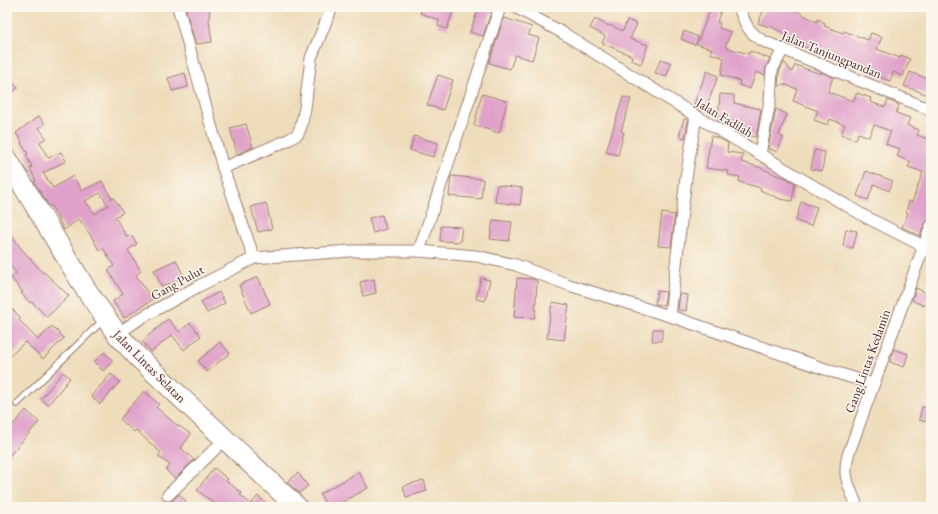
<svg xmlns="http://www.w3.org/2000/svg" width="938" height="514" font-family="'EB Garamond',serif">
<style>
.building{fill:#e0a2ca;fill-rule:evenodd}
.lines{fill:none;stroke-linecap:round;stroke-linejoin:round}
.lane-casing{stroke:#9c7e73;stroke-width:8}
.street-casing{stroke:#9c7e73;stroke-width:13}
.highway-casing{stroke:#9c7e73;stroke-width:22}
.lane{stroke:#fff;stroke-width:5.5}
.street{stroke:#fff;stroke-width:11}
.highway{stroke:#fff;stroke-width:20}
.labels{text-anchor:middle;stroke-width:3;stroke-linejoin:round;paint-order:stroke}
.street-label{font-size:13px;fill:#4a1f2b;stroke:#fbf7ec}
</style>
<rect width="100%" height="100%" fill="#fbf7ec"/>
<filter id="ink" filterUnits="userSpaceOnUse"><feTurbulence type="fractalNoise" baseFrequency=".025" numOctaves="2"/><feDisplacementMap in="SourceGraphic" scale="8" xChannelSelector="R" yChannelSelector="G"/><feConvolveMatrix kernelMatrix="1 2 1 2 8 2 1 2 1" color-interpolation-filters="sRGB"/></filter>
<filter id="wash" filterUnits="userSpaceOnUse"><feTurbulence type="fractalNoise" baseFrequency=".012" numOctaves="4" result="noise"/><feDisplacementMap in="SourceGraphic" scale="16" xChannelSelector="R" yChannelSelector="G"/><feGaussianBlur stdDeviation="0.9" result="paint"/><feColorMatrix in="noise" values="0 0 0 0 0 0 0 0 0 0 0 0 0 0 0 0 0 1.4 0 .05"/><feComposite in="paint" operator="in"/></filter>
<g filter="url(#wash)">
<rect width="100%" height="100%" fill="#edb"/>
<g id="blocks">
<g class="building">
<path d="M187 7H210L209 21 212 42 196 44 186 11Z"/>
<path d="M422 7H454L447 29 438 26 439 20 420 13Z"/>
<path d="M479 7H485L492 10 483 36 470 32Z"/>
<path d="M711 7H722L717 22 720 23 719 28 731 32 725 47 749 54 750 51 770 59 766 67 765 75 756 72 750 89 739 85 740 81 721 75 724 58 710 53 712 49 697 44Z"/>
<path d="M765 7H789L817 22 818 19 825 23 824 26 843 33 844 31 868 40 871 33 882 37 877 49 900 58 901 55 910 59 903 76 893 72 890 81 864 71 865 69 796 44 786 38 787 35 770 26 769 27 758 23Z"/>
<path d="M504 18 532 27 528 35 539 38 532 60 515 55 510 69 489 63Z"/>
<path d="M595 19 609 26V25L623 31 627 20 637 24 630 39 648 45 641 64 631 60 632 56 602 43 605 36 590 28Z"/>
<path d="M684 31 698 37 695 45 681 39Z"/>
<path d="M661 59 671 63 666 77 655 73Z"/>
<path d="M784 62 792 72 795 65 821 74V72L833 77 828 92 853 101 857 93 871 98 870 102 885 107 888 100 899 105 896 113 910 118 907 125 919 130 917 135 931 140V216L930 219 925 223 920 236 902 227 908 213 906 212 909 201 912 202 923 172 908 167 911 162 897 156 900 149 886 144 891 131 874 125 869 137 858 133 856 140 841 134 845 125 830 119 828 125 814 120 818 111 793 101 797 89 783 84 778 87 779 72Z"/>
<path d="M707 71 718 76 706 108 694 104Z"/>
<path d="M910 72 931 80V96L904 86Z"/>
<path d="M185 73 188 87 172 91 168 78Z"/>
<path d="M438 75 453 80 443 110 427 105Z"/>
<path d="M7 76 18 88 7 97Z"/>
<path d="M482 94 507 101 499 133 474 125Z"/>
<path d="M720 94 734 95V103L761 109 756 137 738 133 741 122 718 121Z"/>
<path d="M623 97 631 99 621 131 624 132 618 155 606 152Z"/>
<path d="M776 109 787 114 779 135 783 137 777 152 768 148Z"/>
<path d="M39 116 45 124 39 128 46 138 40 142 48 158 61 152 66 161 43 173 53 188 73 176 82 191 102 181 112 199 114 198 123 212 115 217 127 237 131 235 137 244 128 250 141 271 136 275 152 300 124 318 113 301 123 294 108 270 114 266 103 248 99 250 93 239 79 219 64 230 51 205 49 206 34 182 36 181 30 168 32 167 26 155 28 154 21 143 22 142 16 133ZM100 193 108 205 95 214 85 201Z"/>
<path d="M684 119 688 120 685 138 679 136Z"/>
<path d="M246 124 253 147 237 154 230 128Z"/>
<path d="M414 136 438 143 433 157 410 150Z"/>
<path d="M711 136 718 138 728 143 727 152 743 154 741 162 759 167 781 177 786 178 795 183 792 201 780 199 760 190 761 188 739 182 740 177 728 175 729 171 706 168Z"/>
<path d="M814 150 825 152 822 171 811 169Z"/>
<path d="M866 171 893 181 889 191 874 184 868 200 857 196Z"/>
<path d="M451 176 483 179 481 199 449 196Z"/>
<path d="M497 185 522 188 520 205 495 202Z"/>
<path d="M801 202 817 207 811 226 796 221Z"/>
<path d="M266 203 272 229 258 232 251 207Z"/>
<path d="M662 213 675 215 671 247 658 246Z"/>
<path d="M382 215 386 229 373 233 369 218Z"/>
<path d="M493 220 512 222 509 241 490 239Z"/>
<path d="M441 226 462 227 460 242 440 241Z"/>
<path d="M7 227 19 246 43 273 44 272 69 296 47 317 32 302 30 303 21 293 23 292 11 278 16 273 7 262Z"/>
<path d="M846 229 857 231 853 248 843 246Z"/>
<path d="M176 260 184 277 162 287 154 270Z"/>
<path d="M258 277 270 304 251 313 239 285Z"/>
<path d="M481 278 490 280 485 301 476 299Z"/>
<path d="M517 278 533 279 537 281 535 318 514 317Z"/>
<path d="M374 279 376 293 363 296 360 282Z"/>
<path d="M916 288 930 295 924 306 912 300Z"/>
<path d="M657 291 666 292 664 305 655 304Z"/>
<path d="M219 292 225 303 207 313 201 302Z"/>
<path d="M680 294 688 295 686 311 678 310Z"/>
<path d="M552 302 569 305 564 340 547 338Z"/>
<path d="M7 304 21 318 19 320 38 340 52 326 64 338 43 359 25 342 7 359Z"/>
<path d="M168 319 179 332 190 323 201 336 184 350 172 335 151 352 142 341Z"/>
<path d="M653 329H663L661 341H652Z"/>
<path d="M220 342 230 353 207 372 198 361Z"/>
<path d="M894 349 908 354 904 367 890 362Z"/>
<path d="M104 352 113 361 103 371 94 362Z"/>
<path d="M63 372 70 378 48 405 41 399Z"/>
<path d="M111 374 120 382 100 404 91 396Z"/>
<path d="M144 391 159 404 156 407 179 427V426L191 434 181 448 194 460 175 479 166 470 170 465 158 456 161 453 136 430 134 432 120 419Z"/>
<path d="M922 407 931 409 930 423 919 420Z"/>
<path d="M26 410 39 422 7 458V432Z"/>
<path d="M214 468 228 479 226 481 242 493 240 495 251 504 258 496 266 503 262 507H219L197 490Z"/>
<path d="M359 472 368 488 341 503 344 507H327L320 494Z"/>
<path d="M298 473 308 486 299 493 287 482Z"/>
<path d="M424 480 427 491 406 497 403 486Z"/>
<path d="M179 494 186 501 181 507H162L166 502 173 500Z"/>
</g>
</g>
</g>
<g filter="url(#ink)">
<use href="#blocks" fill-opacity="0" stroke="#9c7e73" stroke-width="1"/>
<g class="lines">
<defs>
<path id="lane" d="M17 404 99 324"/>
<g id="street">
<path d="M178 7 223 168 254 258"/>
<path d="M515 7 563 33 696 116 810 184 866 217 923 246"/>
<path d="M739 7C745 24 748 32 763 41L931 110"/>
<path d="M760 154 770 101 772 70 783 49"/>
<path d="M223 168 288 140 298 134 301 126 305 108 311 58 332 7"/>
<path d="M419 251 500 7"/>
<path d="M670 316 686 178 696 116"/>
<path d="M117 334 141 318 197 287 254 258 350 251H419L476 256 516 265 569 285 676 318 834 372 873 384"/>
<path d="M168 495 217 447"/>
<path d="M857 507C850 486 842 478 848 455L931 226"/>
</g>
<path id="highway" d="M7 159 85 288 117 334 138 357 297 507"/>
</defs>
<use href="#lane" class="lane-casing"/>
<use href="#street" class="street-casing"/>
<use href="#highway" class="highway-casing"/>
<use href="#lane" class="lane"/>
<use href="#street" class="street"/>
<use href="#highway" class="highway"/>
</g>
</g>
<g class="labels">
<g class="street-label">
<text transform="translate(832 54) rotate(22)" y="5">Jalan Tanjungpandan</text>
<text transform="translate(725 117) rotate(31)" y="5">Jalan Fadilah</text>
<text transform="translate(177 282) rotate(-29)" y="5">Gang Pulut</text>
<text transform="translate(867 361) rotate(-70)" y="5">Gang Lintas Kedamin</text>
<text transform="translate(150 366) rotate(45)" y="5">Jalan Lintas Selatan</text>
</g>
</g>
<rect width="938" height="514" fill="none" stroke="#fbf7ec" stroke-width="24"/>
</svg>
